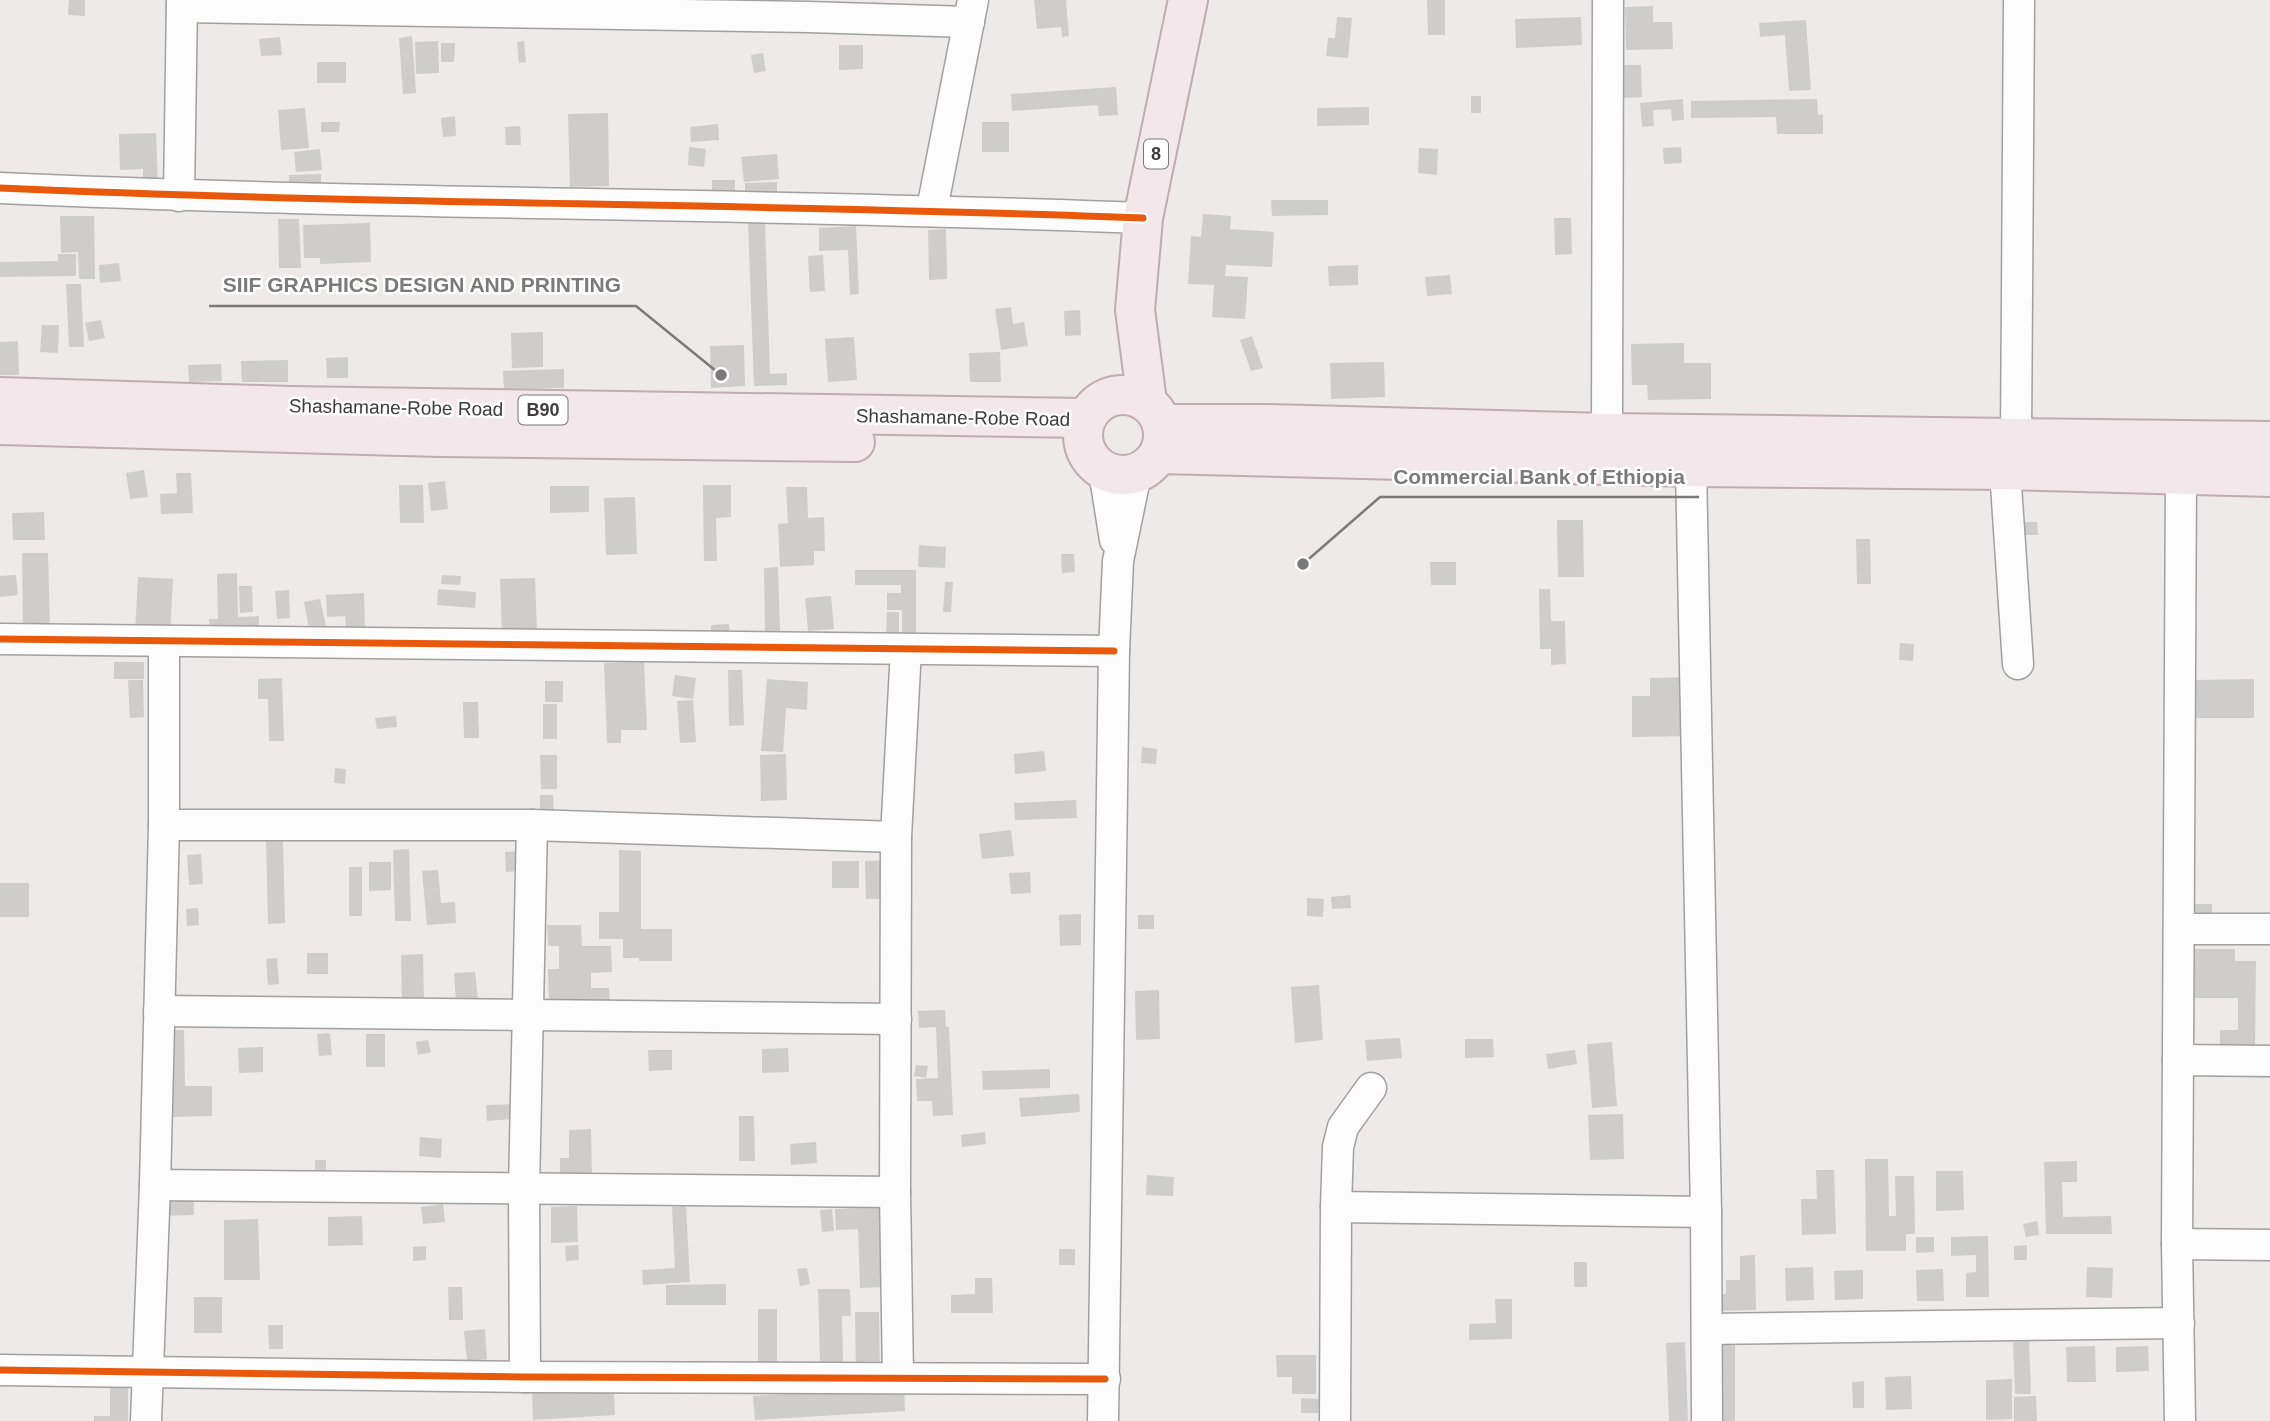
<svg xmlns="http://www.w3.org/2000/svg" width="2270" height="1421" font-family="Helvetica,sans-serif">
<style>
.building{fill:#cfcdcc}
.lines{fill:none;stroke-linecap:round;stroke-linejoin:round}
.minor-casing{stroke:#a2a09f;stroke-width:33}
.major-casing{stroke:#bfacb0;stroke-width:42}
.minor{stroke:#fcfcfc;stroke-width:30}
.major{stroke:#f2e7ea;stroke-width:38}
.cycleway-casing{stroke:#fff;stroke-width:11}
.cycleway{stroke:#e8590c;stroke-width:7}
.labels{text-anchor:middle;stroke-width:5;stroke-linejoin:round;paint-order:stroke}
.shield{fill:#fff;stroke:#787676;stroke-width:2}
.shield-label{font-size:18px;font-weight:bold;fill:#3e3c3c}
.street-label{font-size:19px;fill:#3e3c3c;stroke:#fff}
.leader{fill:none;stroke:#7b7979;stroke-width:2.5}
.callout-dot{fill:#7b7979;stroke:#fff;stroke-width:2.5}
.callout-label{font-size:21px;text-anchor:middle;font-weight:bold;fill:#7b7979;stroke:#fff;stroke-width:5;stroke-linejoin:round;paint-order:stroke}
</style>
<rect width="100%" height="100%" fill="#edeae9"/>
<g class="building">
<path d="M69 0H85V16L68 15Z"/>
<path d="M1034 0H1066L1069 36 1062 37 1061 27 1037 29Z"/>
<path d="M1427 0H1445V35H1428Z"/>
<path d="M1653 6V22H1672L1673 49 1626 50 1625 7Z"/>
<path d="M1337 17 1352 18 1348 58 1326 56 1328 38H1335Z"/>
<path d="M1581 17 1582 45 1516 48 1515 19Z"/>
<path d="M1806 20 1811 90 1789 91 1785 35 1760 37 1759 23Z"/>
<path d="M412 36 416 93 403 94 399 38Z"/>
<path d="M280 37 282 55 261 56 259 39Z"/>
<path d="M438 41 439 73 416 74 415 42Z"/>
<path d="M524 41 526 62 519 63 517 42Z"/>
<path d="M441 43H455L454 62H441Z"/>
<path d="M839 45H863V69L839 70Z"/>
<path d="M763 53 766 71 754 73 751 55Z"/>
<rect x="317" y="62" width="29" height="21"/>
<path d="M1622 65H1641L1642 97 1623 98Z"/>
<path d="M1116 87 1118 115 1099 116 1098 105 1012 111 1011 94Z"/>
<rect x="1471" y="96" width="10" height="17"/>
<path d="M1683 99 1684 120 1672 121 1671 109 1653 110 1654 126 1642 127 1640 103Z"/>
<path d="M1817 99 1818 115 1823 114V134H1777L1776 117 1691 118V101Z"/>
<path d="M1369 107V125L1317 126V108Z"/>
<path d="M305 108 309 148 281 150 278 110Z"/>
<path d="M608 113 609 186 570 187 568 114Z"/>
<path d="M455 116 456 136 443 137 441 118Z"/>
<path d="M321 122H340L339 132H321Z"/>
<rect x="982" y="122" width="27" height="30"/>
<path d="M718 124 719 140 691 142 690 127Z"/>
<path d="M520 126 521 145H506L505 127Z"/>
<path d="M156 133 158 184H143V169L120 170 119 134Z"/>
<path d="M689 147 706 149 704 167 688 165Z"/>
<path d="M1681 147 1682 163 1664 164 1663 148Z"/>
<path d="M1419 148 1438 149 1437 175 1418 173Z"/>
<path d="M320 149 322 170 296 172 294 152Z"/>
<path d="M777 154 779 179 744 182 741 157Z"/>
<path d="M321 174V190L289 191V175Z"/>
<path d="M712 180H735V195L712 194Z"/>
<path d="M777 182V195L745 196V183Z"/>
<path d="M1271 200H1328V215L1272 216Z"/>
<path d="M1203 214 1231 216 1230 229 1274 232 1272 267 1226 265 1225 276 1248 277 1245 319 1212 317 1214 285 1188 284 1191 236 1201 237Z"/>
<path d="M60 216H94L95 279H79L78 252 61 253Z"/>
<path d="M1554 218H1571L1572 254 1555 255Z"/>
<path d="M278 219H299L301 268H279Z"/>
<path d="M748 222H765L770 374 787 373V385L754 386Z"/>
<path d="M370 223 371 262 320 264V258H304L303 225Z"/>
<path d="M856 226 859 294 850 295 848 250 819 251V228Z"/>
<path d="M946 229 947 279 929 280 928 230Z"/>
<path d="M58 254H76V276L0 277V262L58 261Z"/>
<path d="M823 255 825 291 810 292 808 256Z"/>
<path d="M119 263 121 281 100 283 99 265Z"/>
<path d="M1358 265V285L1329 286 1328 266Z"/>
<path d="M1450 275 1452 294 1427 296 1425 277Z"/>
<path d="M66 284H81L84 347H69Z"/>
<path d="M1011 307 1013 324 1024 322 1028 346 1001 350 995 309Z"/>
<path d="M1080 310 1081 335 1065 336 1064 311Z"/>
<path d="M101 320 105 338 89 341 85 323Z"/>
<path d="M42 325H59L58 353 40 352Z"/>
<path d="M543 332V367L512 368 511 333Z"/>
<path d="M1252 336 1263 368 1251 371 1240 340Z"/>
<path d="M854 337 857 380 828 382 825 339Z"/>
<path d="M18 341 19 375H0V342Z"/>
<path d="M1684 343V363H1711V399L1648 400 1647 385H1632L1631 344Z"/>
<path d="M744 345 745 386 711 388 710 346Z"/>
<path d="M1000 352 1001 382H970L969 353Z"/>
<path d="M348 357V378H327L326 358Z"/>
<path d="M288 360V382H242L241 361Z"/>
<path d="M1384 362 1385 397 1331 399 1330 363Z"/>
<path d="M221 364 222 381 189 382 188 365Z"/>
<path d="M564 369V388L504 389 503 371Z"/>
<path d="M144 470 148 497 130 499 126 473Z"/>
<path d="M176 473H191L193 513 161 514 160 494 177 493Z"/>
<path d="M445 481 448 509 431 511 428 483Z"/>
<path d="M399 485H423L424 523H400Z"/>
<path d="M703 485H731V517L716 518 717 561H704Z"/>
<path d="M550 486H589V512L550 513Z"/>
<path d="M786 487H807L808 518 824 517 825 551H814V565L780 567 778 524 788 523Z"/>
<path d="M635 497 637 554 606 555 604 498Z"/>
<path d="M44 512 45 540H13L12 513Z"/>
<path d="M1557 520H1583L1584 577H1558Z"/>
<path d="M2022 522H2037L2038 535H2022Z"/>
<path d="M1856 539H1870L1871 584H1857Z"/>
<path d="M919 545 946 547 945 568 918 567Z"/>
<path d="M22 553H48L50 629 23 630Z"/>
<path d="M1061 554H1074L1075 572 1062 573Z"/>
<path d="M1430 562H1456V585H1431Z"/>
<path d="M778 567 780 631 765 632 764 568Z"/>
<path d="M855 570H916V636H902V610H887V593H901V585H855Z"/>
<path d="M237 573 238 617 259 616V632L210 633 209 619H218L217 574Z"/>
<path d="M16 575 18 595 0 597V576Z"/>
<path d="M442 575 461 576 460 585 441 584Z"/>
<path d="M138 577 173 579 170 635 135 633Z"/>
<path d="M535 578 537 633 502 634 500 579Z"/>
<path d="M945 582H953L951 612H943Z"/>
<path d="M239 586H252L253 612 240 613Z"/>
<path d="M438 589 476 592 475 608 437 605Z"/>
<path d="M1539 589H1550L1551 621H1565L1566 664 1551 665V649H1540Z"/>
<path d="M289 590 290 618 277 619 275 591Z"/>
<path d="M364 593 365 628 346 629 345 616 327 617 326 595Z"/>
<path d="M831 596 834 629 808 631 805 598Z"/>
<path d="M320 599 327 630 310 633 304 602Z"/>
<path d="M887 612H899V633H886Z"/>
<path d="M729 624 730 637 711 638V625Z"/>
<path d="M1900 643 1914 644 1913 661 1899 660Z"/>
<path d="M644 661 647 730H621V743H607L604 663Z"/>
<rect x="114" y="662" width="30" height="17"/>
<path d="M728 670H742L744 725 729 726Z"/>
<path d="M675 675 696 678 693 699 672 696Z"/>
<path d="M1691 677 1692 736 1632 737V696H1650V678Z"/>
<path d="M282 678 284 741H269L268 699H258V679Z"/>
<path d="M767 679 808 682 807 710 786 708 783 752 761 751Z"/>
<path d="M2254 679V718H2196V680Z"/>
<path d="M128 680H143L144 717 130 718Z"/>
<rect x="545" y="681" width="18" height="21"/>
<path d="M693 700 696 742 680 743 677 701Z"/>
<path d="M463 702H478L479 738H464Z"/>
<rect x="543" y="704" width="14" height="35"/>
<path d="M396 716 397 727 377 729 375 718Z"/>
<path d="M1142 747 1157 749 1156 764 1141 763Z"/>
<path d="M1044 751 1046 771 1015 774 1014 754Z"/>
<path d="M786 754 787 800 761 801 760 755Z"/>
<path d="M540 755H557V789H541Z"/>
<path d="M335 768 346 769 345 784 334 783Z"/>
<path d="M540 795H553L554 817H540Z"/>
<path d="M1076 800 1077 818 1015 820 1014 803Z"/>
<path d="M1011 830 1014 856 982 859 979 834Z"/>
<path d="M266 841H283L285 923 268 924Z"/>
<path d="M409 849 411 921H395L393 850Z"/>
<path d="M619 850 641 851V929H672V961H639V958H623V939H599V912H619Z"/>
<path d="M520 851 521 871 506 872 505 852Z"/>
<path d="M201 854 203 884 189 885 187 855Z"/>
<path d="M887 860 888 899H866L865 861Z"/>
<rect x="832" y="861" width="27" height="27"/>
<path d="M369 862H391V890L369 891Z"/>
<rect x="349" y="867" width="13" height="49"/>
<path d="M438 870 441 903 455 902 456 923 427 925 422 871Z"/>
<path d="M1030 872 1031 893 1011 894 1009 873Z"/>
<rect x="0" y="883" width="29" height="34"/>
<path d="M1350 895 1351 908 1332 909 1331 897Z"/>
<path d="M1307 898 1324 899 1323 917 1307 916Z"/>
<rect x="2194" y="904" width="18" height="18"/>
<path d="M198 908 199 925 187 926 186 909Z"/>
<path d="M1081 914V945L1060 946 1059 915Z"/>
<rect x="1138" y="915" width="16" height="14"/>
<path d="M547 925H581L582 946H611L612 972 591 973V988H609L610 1003 549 1005 548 969H559V946H548Z"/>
<path d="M2195 949H2235V961H2256L2255 1049H2220V1030H2238V998H2195Z"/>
<rect x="307" y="953" width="21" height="21"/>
<path d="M423 954 424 1003H402L401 955Z"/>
<path d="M277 958 279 984 268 985 266 959Z"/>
<path d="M475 972 478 999 456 1001 454 973Z"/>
<path d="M1319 985 1323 1040 1295 1043 1291 987Z"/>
<path d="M1159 990 1160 1039 1136 1040 1135 991Z"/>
<path d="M945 1010 946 1027H949L953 1115 933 1116 932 1101H917L916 1079 938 1078 936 1027 919 1028 918 1011Z"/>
<path d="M165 1030H184L185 1086H212V1116L173 1117V1101H166Z"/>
<path d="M330 1033 332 1055 319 1056 317 1034Z"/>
<rect x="366" y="1034" width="19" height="33"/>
<path d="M1400 1038 1402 1058 1367 1061 1365 1040Z"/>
<path d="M1465 1039H1493L1494 1057 1465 1058Z"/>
<path d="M428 1040 431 1052 418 1055 416 1042Z"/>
<path d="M1612 1042 1617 1106 1592 1108 1587 1044Z"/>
<path d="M263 1047V1072L239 1073 238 1048Z"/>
<path d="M788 1048 789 1072 762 1073V1049Z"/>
<path d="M648 1050H672V1070L649 1071Z"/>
<path d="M1575 1050 1577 1064 1548 1069 1546 1054Z"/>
<path d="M916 1065 928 1066 926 1078 914 1076Z"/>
<path d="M1050 1069V1088L983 1090 982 1071Z"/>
<path d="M1079 1094 1080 1112 1021 1117 1019 1098Z"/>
<path d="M514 1104 515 1119 487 1121 486 1105Z"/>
<path d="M1623 1114 1624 1159 1590 1160 1588 1115Z"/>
<path d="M739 1116H754L755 1161H739Z"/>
<path d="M591 1129 592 1177 560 1178V1158H569V1130Z"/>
<path d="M985 1132 986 1144 962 1147 961 1135Z"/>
<path d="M420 1137 442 1139 441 1158 419 1156Z"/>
<path d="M816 1142 817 1163 791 1165 790 1144Z"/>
<path d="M1865 1159H1888L1889 1216H1896L1895 1176H1914L1915 1234H1906V1251H1866Z"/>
<rect x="315" y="1160" width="11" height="13"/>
<path d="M2077 1161V1182H2062L2063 1217 2111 1216 2112 1234H2046L2044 1162Z"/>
<path d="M1816 1170H1834L1836 1234 1802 1235 1801 1199H1817Z"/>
<path d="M1936 1171H1963L1964 1210 1936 1211Z"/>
<path d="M1147 1175 1174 1177 1173 1196 1146 1195Z"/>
<path d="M194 1200V1215L162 1216 161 1201Z"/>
<path d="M443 1204 445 1222 423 1224 421 1207Z"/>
<path d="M577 1206 578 1242 551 1243V1207Z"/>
<path d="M686 1206 690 1282 643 1285 642 1270 675 1268 672 1207Z"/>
<path d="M884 1207 887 1287 860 1288 858 1229 836 1230 835 1209Z"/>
<path d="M832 1209 834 1231 822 1232 820 1210Z"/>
<path d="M362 1216 363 1245 328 1246V1217Z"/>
<path d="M258 1219 260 1280H224V1220Z"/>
<path d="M2037 1221 2039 1235 2026 1237 2023 1224Z"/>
<path d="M1988 1236 1989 1297H1966V1273L1976 1272V1255L1951 1256V1237Z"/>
<path d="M1916 1237H1934V1252L1916 1253Z"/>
<path d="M578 1245 579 1260 566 1261 565 1246Z"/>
<path d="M2027 1245V1260H2014V1246Z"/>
<path d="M426 1246V1260L413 1261V1247Z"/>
<rect x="1059" y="1249" width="16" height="16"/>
<path d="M1755 1255 1756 1310 1716 1311 1715 1294H1726V1280H1740V1256Z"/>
<rect x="1574" y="1262" width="13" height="25"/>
<path d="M1813 1267 1814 1300 1786 1301 1785 1268Z"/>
<path d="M2087 1267 2113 1268 2112 1298 2086 1297Z"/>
<path d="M807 1268 810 1284 800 1286 797 1269Z"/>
<path d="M1943 1269 1944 1301H1917L1916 1270Z"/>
<path d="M1863 1270V1299L1835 1300 1834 1271Z"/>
<path d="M975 1278H992L993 1313H951V1295L975 1294Z"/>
<path d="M726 1284V1305H666V1285Z"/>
<path d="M448 1287H462L463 1320H449Z"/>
<path d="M818 1289H850L851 1316H842L843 1363H820Z"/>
<rect x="194" y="1297" width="28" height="36"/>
<path d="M1495 1299H1512V1339L1469 1340V1324L1496 1323Z"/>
<rect x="758" y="1309" width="19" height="54"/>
<path d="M855 1312H879L880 1374H856Z"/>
<path d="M268 1325H283V1349H269Z"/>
<path d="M485 1329 487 1359 467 1361 464 1331Z"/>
<rect x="1714" y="1340" width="21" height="81"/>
<path d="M2029 1341 2031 1394H2015L2013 1342Z"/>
<path d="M1685 1342 1688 1421H1669L1666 1343Z"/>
<path d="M2095 1346 2096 1382H2067L2066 1347Z"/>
<path d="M2148 1346 2149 1371 2116 1372V1347Z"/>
<path d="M1276 1355H1316V1394H1292V1377H1277Z"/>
<path d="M1911 1376 1912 1409 1886 1410 1885 1377Z"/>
<path d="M2012 1379V1419L1986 1420V1380Z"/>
<path d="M1864 1381V1408H1853L1852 1382Z"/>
<path d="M110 1385 128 1386V1421H94V1416H110Z"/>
<path d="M904 1387 905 1411 755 1420 753 1396Z"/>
<path d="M562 1389 563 1394 614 1391 615 1415 533 1420 532 1391Z"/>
<path d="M2036 1396 2037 1421H2014V1397Z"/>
<path d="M1301 1398 1319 1399 1318 1413H1301Z"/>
</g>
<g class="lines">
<defs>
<g id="minor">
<path d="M182 7 808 17 969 22"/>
<path d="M0 188C381 205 762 203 1143 218"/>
<path d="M179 196 182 0"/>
<path d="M932 209 973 0"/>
<path d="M1607 433 1608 0"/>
<path d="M2016 439 2019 0"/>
<path d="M1691 467 1706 1212 1707 1421"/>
<path d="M2005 470 2018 664"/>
<path d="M1104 471 1115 540"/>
<path d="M0 639 1114 651"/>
<path d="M164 825H532L896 837"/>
<path d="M2179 929H2270"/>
<path d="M159 1011 896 1019"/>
<path d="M2178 1060 2270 1061"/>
<path d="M155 1185 895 1192"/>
<path d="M1336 1207 1706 1212"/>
<path d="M2177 1244 2270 1245"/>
<path d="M1707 1329 2179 1323"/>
<path d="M0 1370 525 1377 1105 1379"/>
<path d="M525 1377 524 1188 532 825"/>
<path d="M898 1377 895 1192 896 837 906 649"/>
<path d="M146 1421 155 1185 164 825V643"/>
<path d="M1103 1421 1114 651 1118 561 1136 474"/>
<path d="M1335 1421 1336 1207 1338 1147 1343 1127 1371 1088"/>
<path d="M2180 1421 2177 1244 2181 474"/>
</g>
<g id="major">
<circle cx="1123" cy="435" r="40"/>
<path d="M0 397 290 406 1086 418"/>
<path d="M1147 402 1135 310 1143 218 1188 0"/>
<path d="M1162 424H1266L1607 433 2270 441"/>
<path d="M0 425 440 437 855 442"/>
<path d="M1159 454 1691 467 2005 470 2270 477"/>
</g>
</defs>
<use href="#minor" class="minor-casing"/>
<use href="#major" class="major-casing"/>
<use href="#minor" class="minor"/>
<use href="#major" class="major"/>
<defs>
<g id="cycleway">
<path d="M0 188C381 205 762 203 1143 218"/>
<path d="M0 639 1114 651"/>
<path d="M0 1370 525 1377 1105 1379"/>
</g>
</defs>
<use href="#cycleway" class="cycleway-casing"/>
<use href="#cycleway" class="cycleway"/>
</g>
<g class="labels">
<g class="shield">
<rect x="1144" y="139.5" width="24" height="29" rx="5"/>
<rect x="518.5" y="395.5" width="49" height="29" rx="5"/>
</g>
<g class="shield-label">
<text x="1156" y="160">8</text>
<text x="543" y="416">B90</text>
</g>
<g class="street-label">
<text transform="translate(396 407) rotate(1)" y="7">Shashamane-Robe Road</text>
<text transform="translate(963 417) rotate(1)" y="7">Shashamane-Robe Road</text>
</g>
</g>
<path class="leader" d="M721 375L636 306H209M1303 564L1380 497H1699"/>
<g class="callout-dot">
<circle cx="721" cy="375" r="7"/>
<circle cx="1303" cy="564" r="7"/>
</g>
<g class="callout-label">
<text x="422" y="292">SIIF GRAPHICS DESIGN AND PRINTING</text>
<text x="1539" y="484">Commercial Bank of Ethiopia</text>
</g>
</svg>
